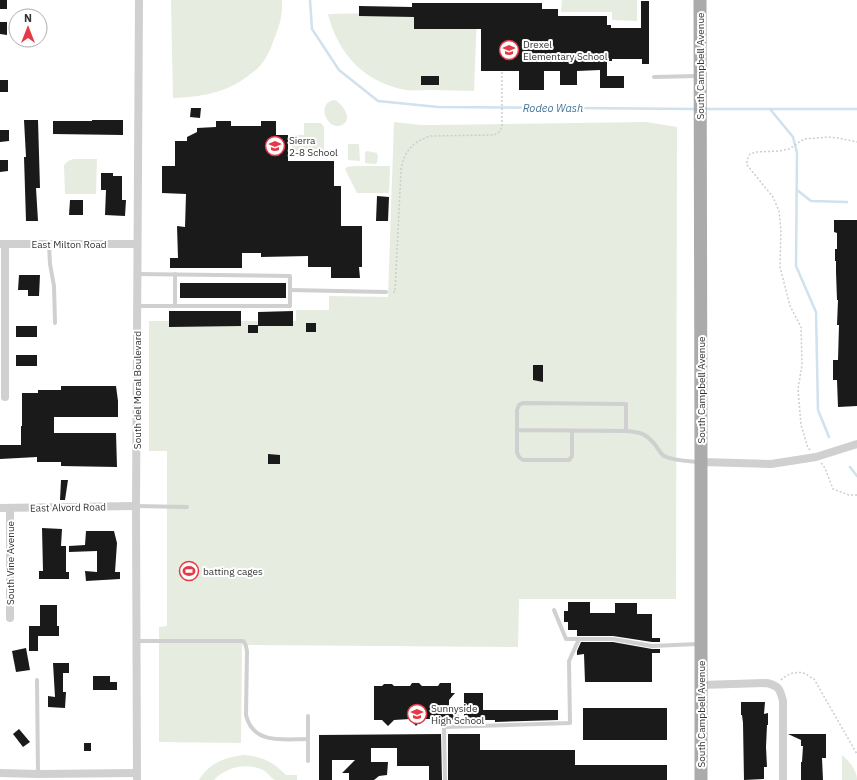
<svg xmlns="http://www.w3.org/2000/svg" width="857" height="780" font-family="'IBM Plex Sans',sans-serif">
<style>
.green{fill:#e6ecdf}
.lines{fill:none;stroke-linecap:round;stroke-linejoin:round}
.stream{stroke:#cfe2ee;stroke-width:2.5}
.building{fill:#1a1a1a}
.path{stroke:#cdcdcd;stroke-width:1.5;stroke-dasharray:2 2;stroke-linecap:butt}
.service{stroke:#d0d0d0;stroke-width:4}
.minor{stroke:#d0d0d0;stroke-width:8}
.primary{stroke:#ababab;stroke-width:13}
.labels{text-anchor:middle;stroke-width:4;stroke-linejoin:round;paint-order:stroke}
.poi-label{font-size:10px;fill:#333;stroke:#fff;text-anchor:start}
.street-label{font-size:10px;fill:#333;stroke:#fff}
.water-label{font-size:11px;font-style:italic;fill:#3f7597;stroke:#fff}
</style>
<rect width="100%" height="100%" fill="#fff"/>
<g class="green">
<path d="M171 0H282C283 15 279 28 273 42 270 51 265 61 258 68 255 71 251 73 248 76 226 93 200 97 173 98Z"/>
<path d="M562 0H637V21L612 20V12H561Z"/>
<path d="M473 11 477 15 474 91C459 91 445 90 431 90 423 90 414 91 406 90 365 83 338 54 328 14Z"/>
<path d="M335 100C342 104 354 119 342 125 327 132 315 102 335 100Z"/>
<path d="M394 122 420 125H432L646 122 677 127 676 599H519L518 647 242 645 241 743 159 742V627L167 626V451H149V321H296V310H329V296L388 297Z"/>
<path d="M304 123H321L324 127V157H304L303 155H292V135H304Z"/>
<path d="M348 144H359L360 161 348 160Z"/>
<path d="M367 151 377 153 378 157 377 163 375 164 365 163V153Z"/>
<path d="M74 159H97L96 194H65L64 165 68 161Z"/>
<path d="M355 166H390L389 193H357L345 169 347 167Z"/>
<path d="M244 755C263 757 272 761 286 775H297V780C293 780 278 780 275 780 272 779 267 772 263 770 247 762 225 767 214 780H199C209 763 225 757 244 755Z"/>
<path d="M842 755C849 761 857 770 857 780H842Z"/>
</g>
<g class="lines">
<g class="stream">
<path d="M310 0 312 29 339 70 378 101 438 107 697 109"/>
<path d="M704 109H857"/>
<path d="M770 109 793 137 797 153 796 266 816 312 818 410 829 437"/>
<path d="M797 190 811 201 847 202"/>
<path d="M850 467 857 476"/>
</g>
</g>
<g class="building">
<rect x="0" y="0" width="7" height="9"/>
<path d="M641 1H649V64H642V59H612V61H607V76H624V88H600V70L577 71V85H560V71H544V90H519V71H481V29H414V17L359 16V6L412 7V3H542V9H558V16H607V25H611V28H641Z"/>
<path d="M0 22H7V35L0 34Z"/>
<rect x="421" y="76" width="18" height="9"/>
<rect x="0" y="80" width="8" height="12"/>
<path d="M191 108H201L200 118 190 117Z"/>
<path d="M24 120H38L40 188H36L38 221H26L24 157H26Z"/>
<path d="M92 120H123V135L53 134V121H92Z"/>
<path d="M216 121H231V126H261V121H276V135H288V161H334V186H341V226H362V267H359L360 278H331V267H308V256L261 257V253H242V268H170V258H178L177 226 185 227 186 194 162 193V166H175V141H187V137L197 132V128L216 127Z"/>
<path d="M0 130H9V141L0 142Z"/>
<path d="M0 160H8V171L0 172Z"/>
<path d="M101 173H113V176H122V200H126L125 216 105 215 106 190H101Z"/>
<path d="M377 196 389 197 388 221H376Z"/>
<path d="M70 200H83V215H69Z"/>
<path d="M834 220H857V406L838 407 837 380H833V360H838L839 325H837L838 300H837L836 272V261H835V249H837V233L834 232Z"/>
<path d="M19 275H40L39 296H28V290H18Z"/>
<rect x="180" y="283" width="106" height="15"/>
<path d="M169 311H241V326L169 327Z"/>
<path d="M293 311V326H258V312Z"/>
<rect x="306" y="323" width="10" height="9"/>
<rect x="248" y="325" width="10" height="8"/>
<rect x="16" y="326" width="21" height="11"/>
<rect x="16" y="355" width="21" height="11"/>
<path d="M533 365H543V382L533 380Z"/>
<path d="M61 386H116L118 401V417H54V433H116L117 467 61 466V462H37V457L0 459V445H21V426H22V393H38V390H61Z"/>
<path d="M268 454 280 455V464H268Z"/>
<path d="M61 480H68L65 500H60Z"/>
<path d="M42 528 62 529 61 546H66V572H69V579H39V571H43Z"/>
<path d="M86 531H114L117 543 115 572H120V579L86 581 85 571 97 572V551L69 552V546L85 545Z"/>
<path d="M568 602H590V613H615V603H637V614H652V638H660V642H652L613 636H577V630H568V622H564V611H568Z"/>
<path d="M40 605H57V626H59V636H38V651H29V626H40Z"/>
<path d="M581 642H613L652 649H660V653H652V682H585L584 654 577 655V651Z"/>
<path d="M26 648 30 670 16 672 12 651Z"/>
<path d="M53 663H69V673H63V692H66L65 708 48 707V696L55 697Z"/>
<path d="M93 676H110V682H117V690H93Z"/>
<path d="M412 683H419L422 686H438L440 683H451V693H455L449 700V705L463 720H451V723L442 724 437 719H422L416 726 410 719 394 720 388 726 382 720H374V686H382L384 684H392L394 686H410Z"/>
<path d="M464 693H483V710H558V720L495 722V720H464Z"/>
<path d="M741 702H765L764 714 768 713V725H767L766 747 767 767H764V779L744 780 743 723 742 715H741Z"/>
<rect x="583" y="708" width="84" height="32"/>
<path d="M19 729 30 742 23 747 13 734Z"/>
<path d="M441 734 442 780H429V766H397V748H371V762H388L387 775 379 776 374 780H349V773H342L355 760H332V780H319V735Z"/>
<path d="M448 734H480V750H575V765H667V780H448Z"/>
<path d="M788 734H826V758H822L823 780H801V762H802L803 746H801V740Z"/>
<rect x="84" y="743" width="7" height="8"/>
</g>
<g class="lines">
<g class="path">
<path d="M393 292H395L401 171C403 152 413 141 431 136L494 135C499 133 502 130 502 124V71"/>
<path d="M810 450 808 448 801 425 798 389 802 365 801 327 790 306 780 267 781 230 779 211 773 197 747 165V160L750 154 756 152 779 151 789 149 804 139 829 137 838 138 857 142"/>
<path d="M821 463 825 468 833 489 849 495H857"/>
<path d="M781 680C787 674 797 670 806 674 808 675 811 678 814 679L857 754"/>
</g>
<g class="service">
<path d="M654 77 698 76"/>
<path d="M49 244 50 264 54 286 55 323"/>
<path d="M175 274V306"/>
<path d="M290 290 386 292"/>
<path d="M137 306H290V276L137 274"/>
<path d="M517 430 626 431V404L523 403 519 405 517 410V452L519 457 523 460H569L572 456V431"/>
<path d="M626 431C641 432 647 434 656 446 659 450 661 454 664 456 674 461 688 461 699 462"/>
<path d="M136 506 187 507"/>
<path d="M554 610 566 639H613L652 646 698 644"/>
<path d="M137 641H243C246 643 246 647 247 651L246 715C253 745 284 739 308 739"/>
<path d="M37 680 38 774"/>
<path d="M308 716V761"/>
<path d="M445 780 444 727 570 723 569 661 579 639"/>
</g>
<g class="minor">
<path d="M1 244H137"/>
<path d="M5 244V397"/>
<path d="M701 462 771 464 816 457 857 444"/>
<path d="M0 508 136 506"/>
<path d="M10 509V618"/>
<path d="M701 685 767 683C779 686 780 689 783 701V780"/>
<path d="M0 773 38 774 137 773"/>
<path d="M137 780 136 506 139 0"/>
</g>
<path class="primary" d="M700 0 701 462V780"/>
</g>
<defs>
<symbol id="school-ring" viewBox="-11 -11 22 22"><circle r="9.5" fill="#fff" stroke="#e63946" stroke-width="1.5"/><path d="M0-5L7-2L0 1L-7-2ZM-4 1L0 2.5L4 1V4Q0 6-4 4Z" fill="#e63946"/></symbol>
<symbol id="stadium-ring" viewBox="-11 -11 22 22"><circle r="9.5" fill="#fff" stroke="#e63946" stroke-width="1.5"/><path d="M0-5a6.5 5 0 1 0 0 10a6.5 5 0 1 0 0-10ZM-3.5-1.8h7v3.6h-7Z" fill="#e63946"/></symbol>
</defs>
<g fill-rule="evenodd">
<use href="#school-ring" x="498" y="39" width="22" height="22"/>
<use href="#school-ring" x="264" y="135" width="22" height="22"/>
<use href="#stadium-ring" x="178" y="560" width="22" height="22"/>
<use href="#school-ring" x="406" y="703" width="22" height="22"/>
</g>
<g class="labels">
<g class="poi-label">
<text x="523" y="48">Drexel<tspan x="523" dy="12">Elementary School</tspan></text>
<text x="289" y="144">Sierra<tspan x="289" dy="12">2-8 School</tspan></text>
<text x="203" y="575">batting cages</text>
<text x="431" y="712">Sunnyside<tspan x="431" dy="12">High School</tspan></text>
</g>
<g class="street-label">
<text transform="translate(700 66) rotate(-90)" y="4">South Campbell Avenue</text>
<text x="69" y="248">East Milton Road</text>
<text transform="translate(137 390) rotate(-90)" y="4">South del Moral Boulevard</text>
<text transform="translate(701 390) rotate(-90)" y="4">South Campbell Avenue</text>
<text transform="translate(68 507) rotate(-1)" y="4">East Alvord Road</text>
<text transform="translate(10 563) rotate(-90)" y="4">South Vine Avenue</text>
<text transform="translate(701 714) rotate(-90)" y="4">South Campbell Avenue</text>
</g>
<g class="water-label">
<text x="553" y="112">Rodeo Wash</text>
</g>
</g>
<g transform="translate(28 28)"><circle r="19" fill="#ffffff" stroke="#adadad"/>
<path d="M0-3L7 15L0 10L-7 15Z" fill="#e63946"/>
<text y="-6" font-size="11" font-weight="bold" text-anchor="middle" fill="#333333">N</text>
</g>
</svg>
